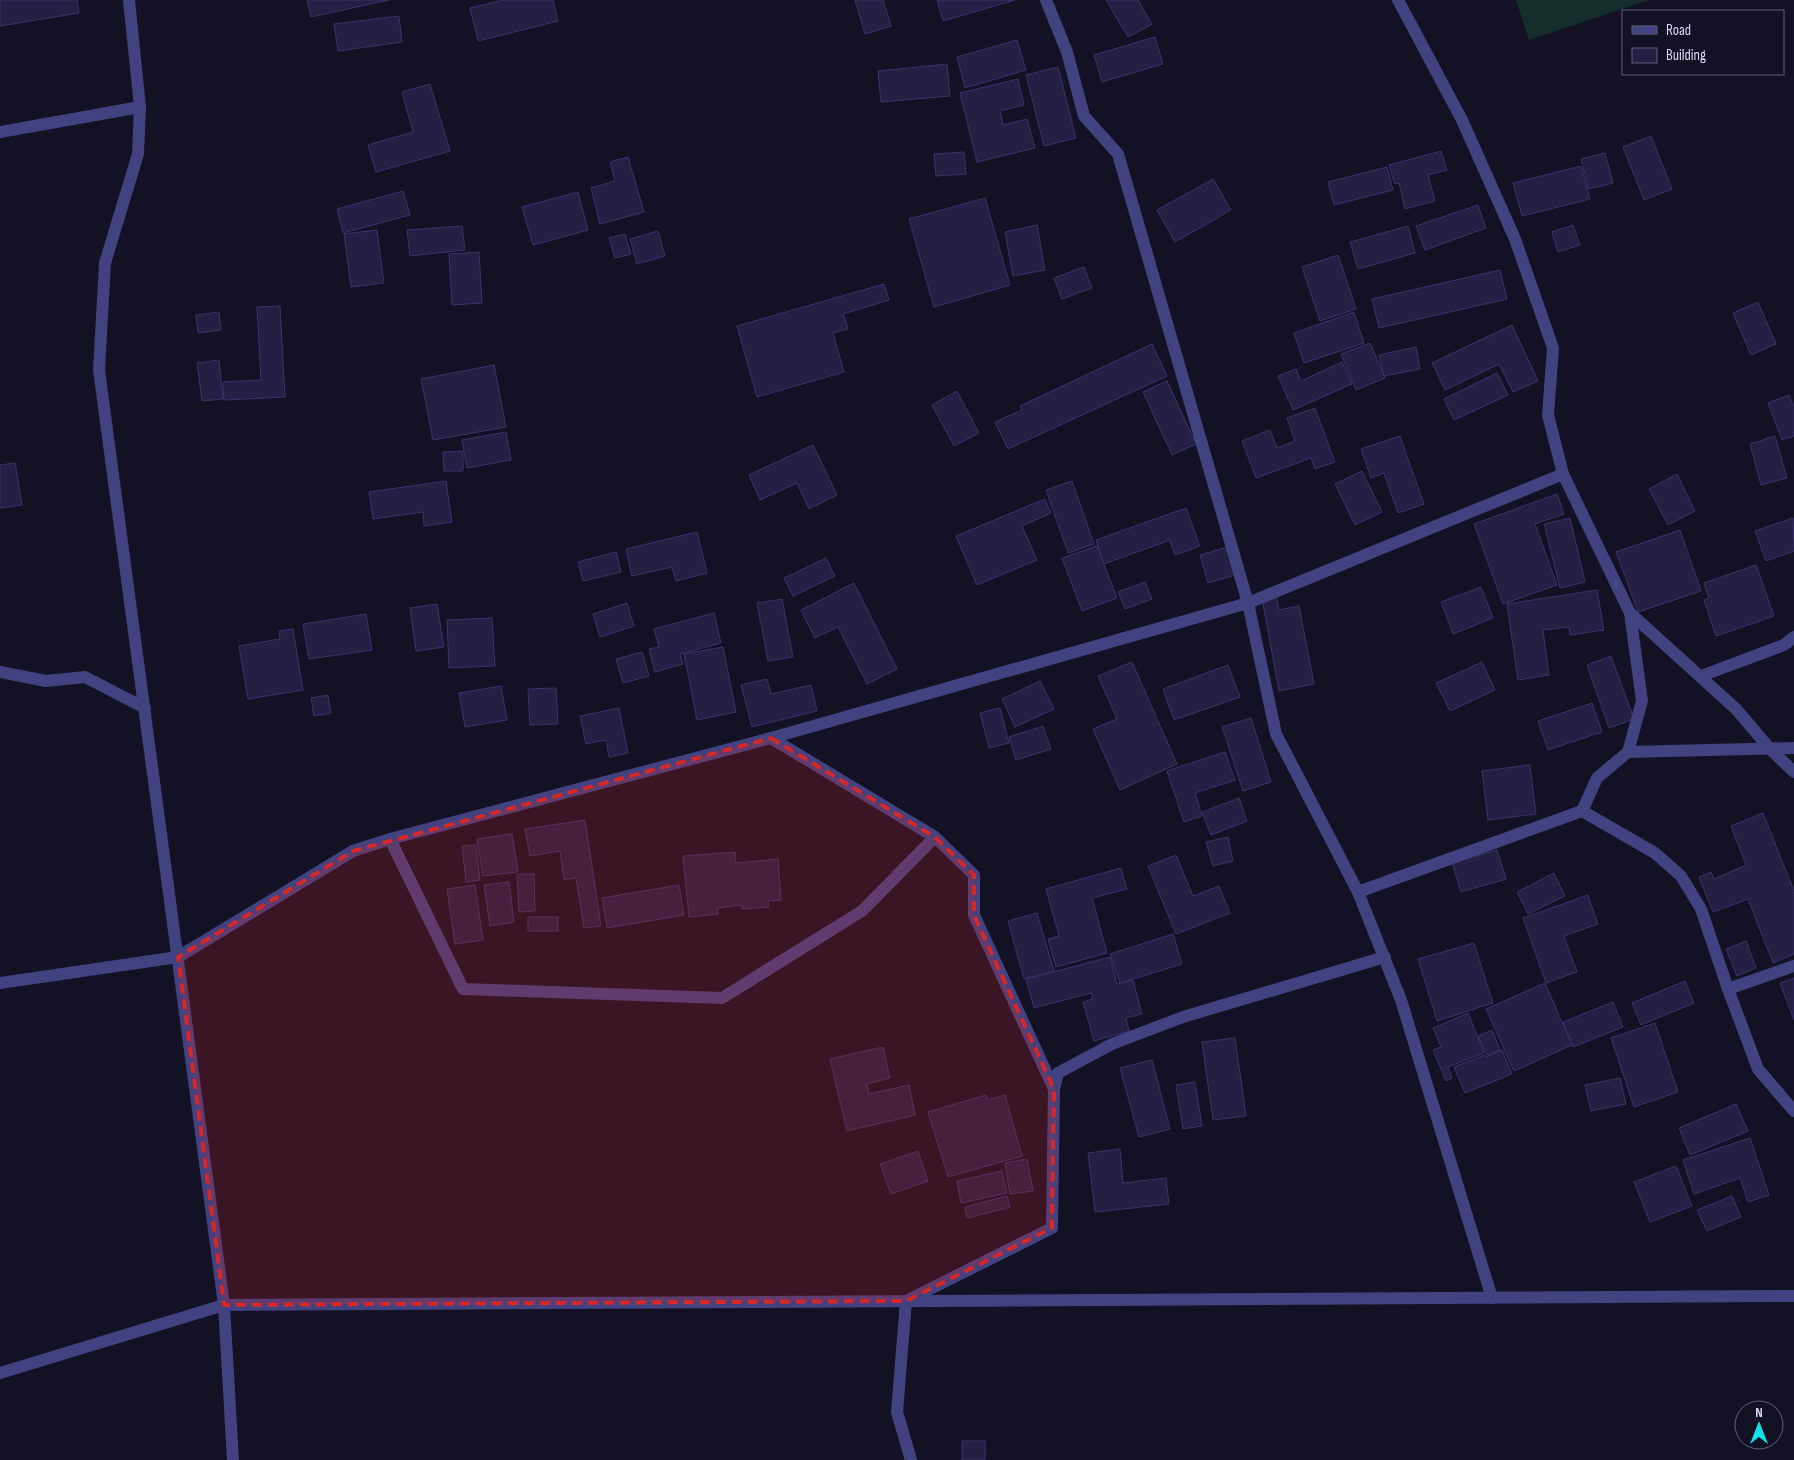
<svg xmlns="http://www.w3.org/2000/svg" width="1794" height="1460" font-family="'Sofia Sans Condensed',sans-serif">
<style>
.green{fill:#152e2b}
.building{fill:#241f43;stroke:#3b336d}
.lines{fill:none;stroke-linecap:round;stroke-linejoin:round}
.street{stroke:#41427f;stroke-width:12}
.marked{fill:#d62828;fill-opacity:0.2;stroke:#d62828;stroke-width:4;stroke-dasharray:10 6;stroke-linejoin:round}
</style>
<rect width="100%" height="100%" fill="#131124"/>
<path class="green" d="M1516 0H1649L1529 40Z"/>
<g class="building">
<path d="M0 0H77L79 13 0 26Z"/>
<path d="M307 0H389L311 17Z"/>
<path d="M503 0H553L558 21 478 41 470 8Z"/>
<path d="M855 0H883L891 26 865 34Z"/>
<path d="M937 0H1015L943 21Z"/>
<path d="M1106 0H1138L1152 24 1128 37Z"/>
<path d="M399 16 402 42 338 51 334 24Z"/>
<path d="M1155 37 1163 64 1102 82 1094 55Z"/>
<path d="M1017 40 1026 70 965 88 957 57Z"/>
<path d="M947 64 950 96 881 102 878 71Z"/>
<path d="M1058 67 1076 138 1044 146 1026 75Z"/>
<path d="M1018 79 1024 105 1000 111 1003 125 1027 119 1035 148 977 162 960 93Z"/>
<path d="M430 84 450 151 376 172 368 145 413 132 402 92Z"/>
<path d="M1651 136 1672 189 1644 200 1623 147Z"/>
<path d="M1441 151 1447 170 1428 175 1435 201 1405 209 1399 183 1395 184 1389 165Z"/>
<path d="M964 152 966 174 936 176 934 154Z"/>
<path d="M1605 153 1613 183 1589 189 1581 159Z"/>
<path d="M628 157 644 212 600 224 591 188 615 181 610 162Z"/>
<path d="M1581 166 1590 199 1522 216 1513 183Z"/>
<path d="M1387 167 1393 190 1334 205 1328 182Z"/>
<path d="M1213 179 1231 210 1175 242 1157 210Z"/>
<path d="M403 191 410 215 343 233 337 209Z"/>
<path d="M578 192 588 230 533 245 522 207Z"/>
<path d="M985 198 1010 285 934 307 909 219Z"/>
<path d="M1478 205 1486 228 1425 250 1416 226Z"/>
<path d="M1037 225 1045 270 1013 276 1005 232Z"/>
<path d="M1573 225 1580 245 1558 252 1552 232Z"/>
<path d="M462 226 465 250 410 256 407 230Z"/>
<path d="M1408 226 1415 253 1358 269 1350 242Z"/>
<path d="M377 230 384 283 351 287 344 234Z"/>
<path d="M658 231 665 256 637 264 630 239Z"/>
<path d="M625 234 631 254 615 258 609 238Z"/>
<path d="M479 252 482 303 452 305 449 254Z"/>
<path d="M1338 255 1356 309 1320 321 1302 267Z"/>
<path d="M1084 267 1092 288 1062 299 1054 278Z"/>
<path d="M1500 270 1507 299 1379 328 1372 299Z"/>
<path d="M884 284 889 300 843 314 848 329 833 333 844 372 757 397 737 326Z"/>
<path d="M1758 302 1776 344 1751 355 1733 313Z"/>
<path d="M280 306 285 397 224 400 223 382 261 380 257 307Z"/>
<path d="M219 312 221 330 198 333 196 315Z"/>
<path d="M1354 312 1364 343 1304 363 1294 333Z"/>
<path d="M1512 325 1538 381 1513 392 1499 364 1445 390 1432 363Z"/>
<path d="M1370 343 1385 378 1356 390 1341 354Z"/>
<path d="M1152 344 1167 376 1008 449 995 422 1022 410 1020 406Z"/>
<path d="M1416 347 1420 369 1384 376 1379 355Z"/>
<path d="M219 360 223 399 202 401 197 363Z"/>
<path d="M1342 362 1352 384 1293 410 1278 376 1296 369 1301 381Z"/>
<path d="M494 365 506 427 433 440 421 379Z"/>
<path d="M1497 373 1508 395 1454 420 1444 399Z"/>
<path d="M1167 381 1196 444 1172 455 1143 392Z"/>
<path d="M957 391 979 433 954 446 932 405Z"/>
<path d="M1789 395 1794 407V436L1782 440 1768 403Z"/>
<path d="M1315 408 1335 462 1315 469 1311 458 1256 478 1242 441 1270 430 1277 448 1295 441 1287 418Z"/>
<path d="M506 432 511 460 467 468 462 440Z"/>
<path d="M1400 436 1424 504 1398 513 1384 473 1371 478 1361 449Z"/>
<path d="M1775 436 1787 478 1761 485 1750 444Z"/>
<path d="M813 445 837 495 809 509 797 483 760 500 749 475Z"/>
<path d="M463 451V471H444L443 452Z"/>
<path d="M15 463 22 505 0 508V465Z"/>
<path d="M1362 471 1382 512 1355 525 1335 484Z"/>
<path d="M1677 474 1695 511 1668 525 1649 489Z"/>
<path d="M446 481 452 522 424 526 423 512 373 519 369 492Z"/>
<path d="M1072 481 1094 544 1068 553 1046 490Z"/>
<path d="M1557 494 1564 514 1535 524 1557 585 1503 604 1474 524Z"/>
<path d="M1045 499 1051 513 1022 526 1037 560 977 585 956 536Z"/>
<path d="M1186 508 1200 546 1175 555 1170 540 1104 564 1096 540Z"/>
<path d="M1570 518 1585 582 1560 588 1544 524Z"/>
<path d="M1793 518 1794 551 1766 561 1755 531Z"/>
<path d="M1680 530 1701 591 1638 612 1616 552Z"/>
<path d="M697 532 707 573 676 581 672 567 632 576 626 549Z"/>
<path d="M1097 546 1117 598 1082 611 1062 558Z"/>
<path d="M1231 546 1239 574 1208 583 1200 555Z"/>
<path d="M616 552 621 572 583 581 578 562Z"/>
<path d="M826 558 835 576 793 596 784 578Z"/>
<path d="M1756 565 1774 616 1716 636 1704 600 1709 598 1704 583Z"/>
<path d="M1145 582 1152 599 1125 609 1118 592Z"/>
<path d="M854 583 897 669 867 684 838 627 815 638 801 610Z"/>
<path d="M1481 587 1493 618 1453 634 1441 602Z"/>
<path d="M1597 590 1604 630 1570 635 1569 627 1543 630 1549 675 1518 680 1507 604Z"/>
<path d="M1276 595 1279 610 1299 606 1314 684 1279 691 1262 598Z"/>
<path d="M782 599 793 657 768 661 757 603Z"/>
<path d="M627 603 634 626 600 637 593 614Z"/>
<path d="M437 604 444 647 416 651 410 608Z"/>
<path d="M714 613 721 643 680 654 683 664 655 672 649 649 659 647 654 629Z"/>
<path d="M366 614 372 650 309 659 303 624Z"/>
<path d="M492 618 495 666 449 668 447 620Z"/>
<path d="M293 629 303 690 248 699 239 646 280 639 279 631Z"/>
<path d="M723 647 736 712 697 720 684 654Z"/>
<path d="M642 652 649 676 623 683 616 659Z"/>
<path d="M1611 656 1634 719 1609 728 1587 665Z"/>
<path d="M1132 662 1177 764 1120 790 1093 729 1117 719 1098 676Z"/>
<path d="M1482 662 1495 690 1450 711 1436 683Z"/>
<path d="M1228 665 1240 697 1174 720 1163 689Z"/>
<path d="M767 679 771 694 811 685 817 711 752 727 741 685Z"/>
<path d="M1040 681 1054 709 1015 727 1002 699Z"/>
<path d="M501 686 507 720 465 727 459 693Z"/>
<path d="M556 688 558 724 530 725 528 689Z"/>
<path d="M328 695 331 713 314 716 311 698Z"/>
<path d="M1592 703 1602 732 1548 750 1538 721Z"/>
<path d="M619 708 628 753 609 757 606 740 586 744 580 716Z"/>
<path d="M1000 708 1009 743 989 748 980 713Z"/>
<path d="M1251 718 1271 782 1243 791 1222 727Z"/>
<path d="M1043 726 1051 749 1016 760 1009 737Z"/>
<path d="M1225 752 1235 780 1195 793 1202 816 1184 822 1167 771Z"/>
<path d="M1530 765 1536 814 1488 820 1482 771Z"/>
<path d="M1239 798 1247 821 1211 835 1202 812Z"/>
<path d="M1763 813 1794 891V954L1773 963 1748 899 1713 912 1699 877 1711 872 1714 879 1746 865 1731 826Z"/>
<path d="M585 820 601 926 584 928 576 878 564 880 560 851 530 856 525 829Z"/>
<path d="M512 834 518 872 483 876 477 839Z"/>
<path d="M1228 837 1233 861 1213 866 1206 842Z"/>
<path d="M476 845 480 880 466 882 462 846Z"/>
<path d="M1497 850 1506 879 1461 892 1452 863Z"/>
<path d="M735 852 736 863 778 859 781 900 768 901 769 907 742 909 741 905 717 908 718 914 689 917 683 856Z"/>
<path d="M1176 855 1193 896 1219 886 1230 913 1176 934 1148 866Z"/>
<path d="M1121 868 1127 889 1092 898 1107 953 1056 967 1048 939 1059 936 1046 889Z"/>
<path d="M1554 873 1565 896 1528 914 1517 892Z"/>
<path d="M517 874H534L535 911 519 912Z"/>
<path d="M509 882 514 922 490 926 484 885Z"/>
<path d="M475 885 483 940 455 944 447 889Z"/>
<path d="M679 885 684 915 607 928 602 898Z"/>
<path d="M1588 895 1598 924 1564 936 1577 972 1546 983 1523 918Z"/>
<path d="M1037 913 1054 971 1024 979 1008 921Z"/>
<rect x="528" y="917" width="30" height="14"/>
<path d="M1173 934 1182 964 1120 983 1110 954Z"/>
<path d="M1746 941 1756 968 1737 976 1726 949Z"/>
<path d="M1474 943 1493 1003 1437 1021 1418 959Z"/>
<path d="M1110 957 1117 984 1133 980 1142 1014 1126 1018 1129 1031 1094 1041 1083 1002 1093 999 1091 993 1034 1008 1026 979Z"/>
<path d="M1794 978V1020L1780 983Z"/>
<path d="M1685 981 1694 1003 1641 1025 1632 1003Z"/>
<path d="M1545 983 1572 1045 1514 1071 1486 1009Z"/>
<path d="M1613 1002 1623 1027 1573 1047 1563 1022Z"/>
<path d="M1468 1013 1484 1053 1448 1067 1452 1078 1446 1081 1433 1050 1441 1047 1433 1028Z"/>
<path d="M1655 1023 1678 1092 1634 1107 1611 1038Z"/>
<path d="M1492 1030 1500 1050 1487 1055 1478 1036Z"/>
<path d="M1235 1038 1246 1116 1213 1120 1202 1042Z"/>
<path d="M883 1047 890 1078 867 1084 869 1094 909 1085 915 1115 847 1131 830 1059Z"/>
<path d="M1502 1050 1512 1074 1465 1093 1454 1067 1485 1055 1486 1057Z"/>
<path d="M1152 1060 1170 1129 1139 1137 1120 1068Z"/>
<path d="M1620 1078 1626 1104 1591 1111 1585 1085Z"/>
<path d="M1195 1082 1202 1126 1183 1129 1176 1085Z"/>
<path d="M986 1095 988 1100 1005 1095 1022 1156 948 1177 928 1112Z"/>
<path d="M1736 1104 1748 1131 1690 1155 1679 1128Z"/>
<path d="M1750 1138 1769 1195 1748 1202 1740 1178 1694 1194 1683 1160Z"/>
<path d="M1120 1149 1123 1183 1166 1178 1169 1204 1095 1212 1088 1153Z"/>
<path d="M918 1151 928 1181 891 1194 880 1164Z"/>
<path d="M1027 1159 1033 1191 1010 1194 1005 1163Z"/>
<path d="M1676 1166 1692 1206 1650 1222 1634 1182Z"/>
<path d="M1002 1171 1007 1193 961 1203 957 1181Z"/>
<path d="M1007 1196 1010 1207 967 1218 965 1207Z"/>
<path d="M1732 1196 1741 1217 1707 1231 1697 1210Z"/>
<rect x="962" y="1441" width="23" height="19"/>
</g>
<g class="lines">
<g class="street">
<path d="M129 0 140 107 138 154 105 263 99 370 224 1305 233 1460"/>
<path d="M1046 0 1067 52 1084 116 1118 154 1248 603 1276 734 1358 892 1401 1000 1492 1298"/>
<path d="M0 132 140 107"/>
<path d="M1630 613 1736 709 1770 749 1794 772"/>
<path d="M0 672 46 681 85 677 145 708"/>
<path d="M1701 676 1784 645 1794 637"/>
<path d="M1628 752 1794 748"/>
<path d="M1582 811 1655 853 1681 876 1701 909 1728 989 1758 1069 1794 1111"/>
<path d="M935 837 974 875V915L1054 1089"/>
<path d="M390 839 463 989 722 998 862 911 935 837 771 738"/>
<path d="M1358 892 1582 811 1597 778 1628 752 1642 701 1630 613 1563 474 1548 415 1553 348 1515 239 1462 120 1398 0"/>
<path d="M0 983 178 957 353 851 390 839 771 738 1248 603 1563 474"/>
<path d="M1728 989 1794 966"/>
<path d="M910 1299 1052 1228 1054 1089 1058 1073 1112 1044 1183 1017 1385 957"/>
<path d="M906 1301 897 1412 911 1460"/>
<path d="M0 1373 224 1305 1794 1296"/>
</g>
</g>
<path class="marked" d="M771 738 935 837 974 875V915L1054 1089 1052 1228 906 1301 224 1305 178 957 353 851Z"/>
<rect x="1622" y="10" width="162" height="65" fill="#131124" stroke="#63617a"/>
<rect x="1632" y="26" width="25" height="8" fill="#41427f" stroke="#63617a"/>
<text x="1666" y="35" font-size="15" fill="#dad8fb">Road</text>
<rect x="1632" y="48" width="25" height="15" fill="#241f43" stroke="#63617a"/>
<text x="1666" y="60" font-size="15" fill="#dad8fb">Building</text>
<g transform="translate(1759 1425)"><circle r="24" fill="#131124" stroke="#63617a"/>
<path d="M0-4L9 19L0 12L-9 19Z" fill="#16e1e9"/>
<text y="-8" font-size="14" font-weight="bold" text-anchor="middle" fill="#dad8fb">N</text>
</g>
</svg>
